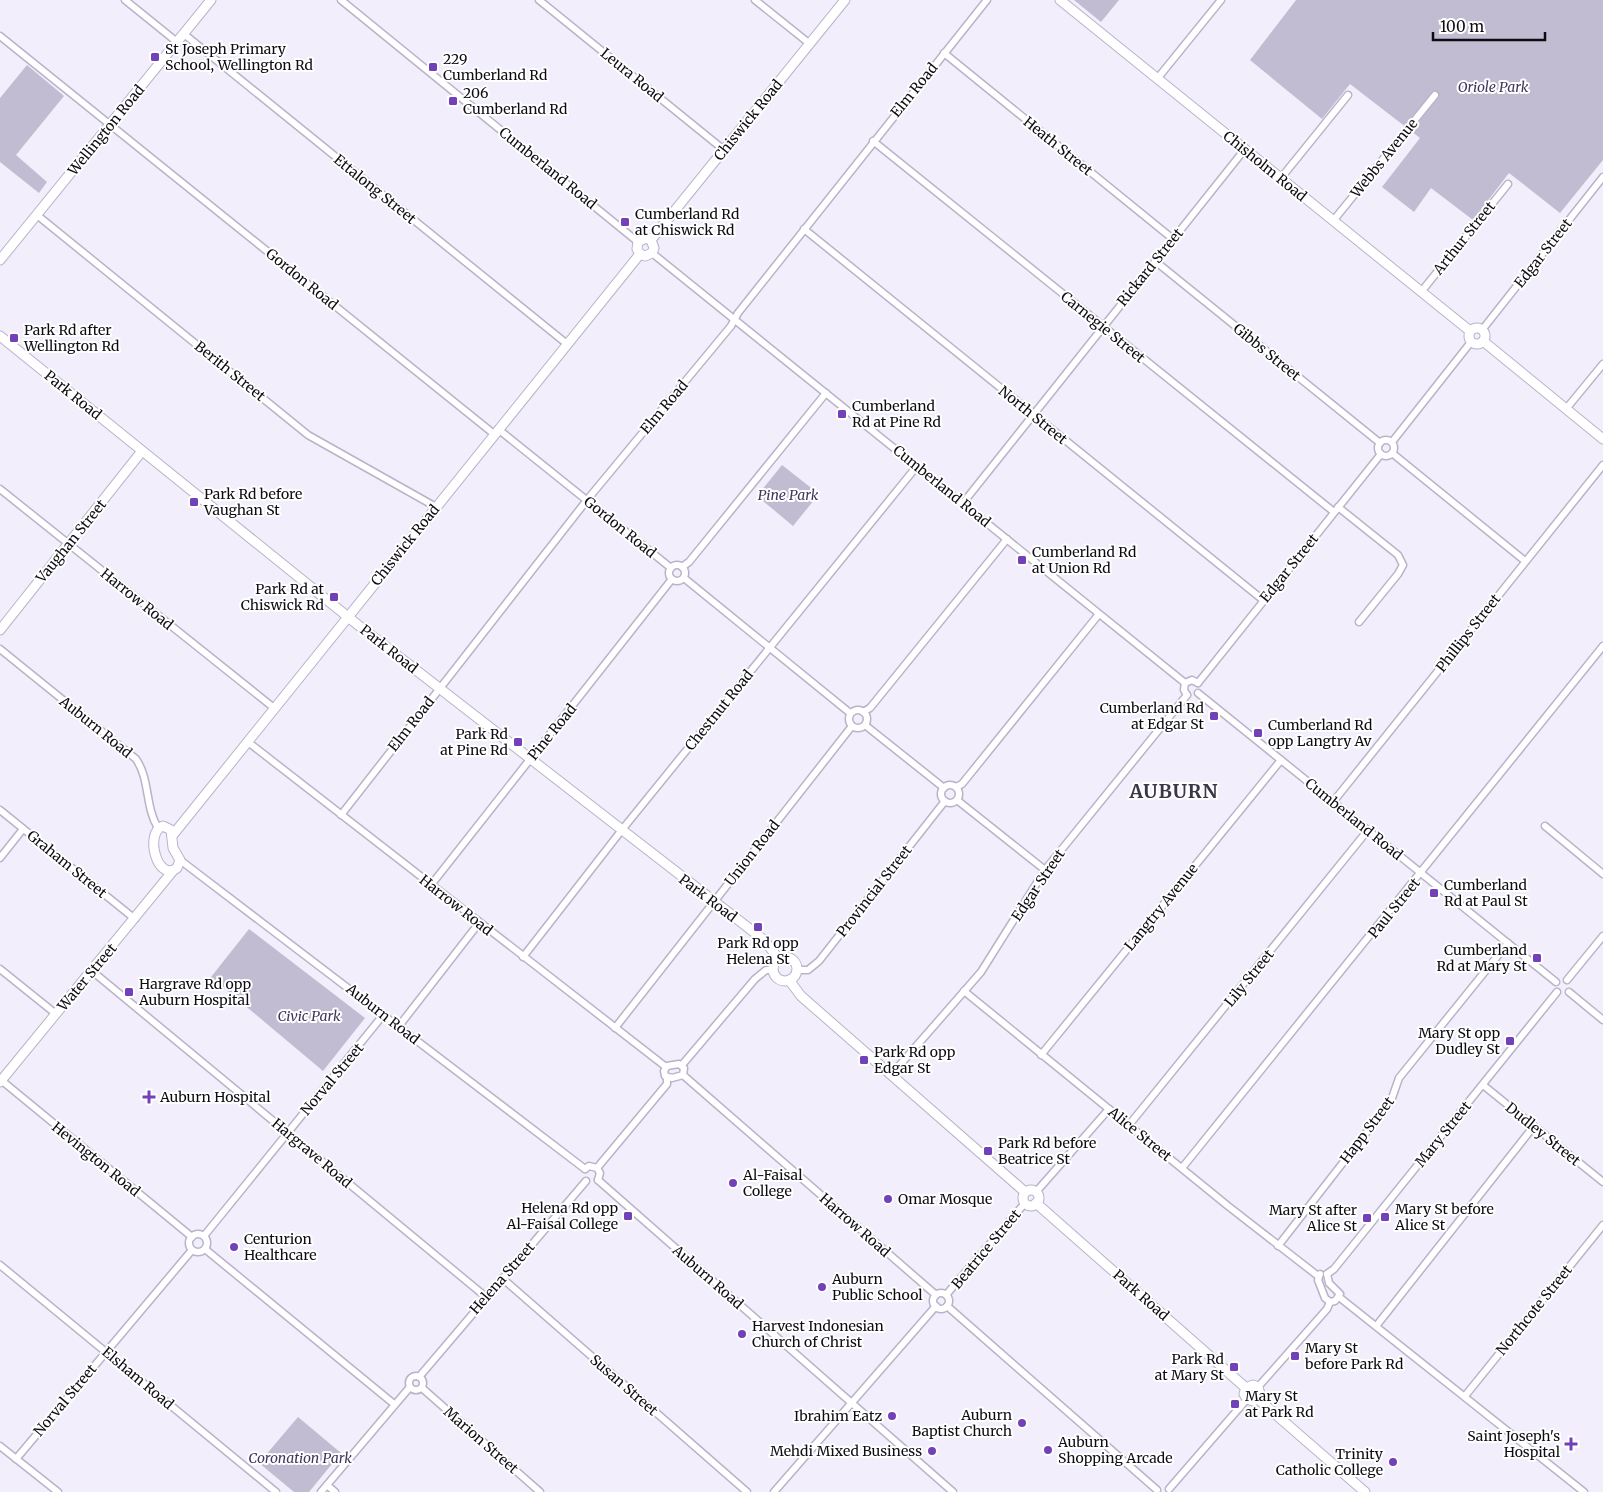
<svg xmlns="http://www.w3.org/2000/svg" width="1603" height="1492" font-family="Merriweather,serif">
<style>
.green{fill:#c2bcd2}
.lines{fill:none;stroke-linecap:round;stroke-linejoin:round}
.street-casing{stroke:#b9b3c9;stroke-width:9}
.secondary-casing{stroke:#b9b3c9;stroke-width:11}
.street{stroke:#fff;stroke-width:6}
.secondary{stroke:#fff;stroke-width:9}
.poi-dot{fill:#7241b9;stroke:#fff;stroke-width:2}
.labels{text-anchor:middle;stroke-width:4;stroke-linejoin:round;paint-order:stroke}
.poi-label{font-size:14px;fill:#0e0c13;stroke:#fff;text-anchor:start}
.street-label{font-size:14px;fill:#0e0c13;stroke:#fff}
.park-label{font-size:14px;font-style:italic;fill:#42345d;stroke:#fff}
.district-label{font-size:19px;font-weight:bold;letter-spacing:1px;fill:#3b3648;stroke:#fff}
</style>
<rect width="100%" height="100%" fill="#f2eefc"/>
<g class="green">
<path d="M1074 0H1119L1101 22Z"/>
<path d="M1296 0H1603V160L1560 213 1509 173 1473 220 1431 188 1414 212 1382 187 1420 138 1350 84 1322 119 1250 60Z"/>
<path d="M27 65 64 96 16 155 47 182 39 193 0 162V98Z"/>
<path d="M782 465 819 494 793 526 757 496Z"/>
<path d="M249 929 365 1018 323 1071 211 977Z"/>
<path d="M298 1417 341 1453 309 1492H294L259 1463Z"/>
</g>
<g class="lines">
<defs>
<g id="street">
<path d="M125 0 177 42"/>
<path d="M341 0 638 242"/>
<path d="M539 0 724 150"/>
<path d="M755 0 810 44"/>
<path d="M184 34 567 344"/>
<path d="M0 36 494 434"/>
<path d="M944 53 1173 239"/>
<path d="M1157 79 1221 0"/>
<path d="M873 141 1334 512"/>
<path d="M1281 178 1348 95"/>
<path d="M37 215 308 435 436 507"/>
<path d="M1333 221 1435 95"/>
<path d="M804 229 1263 600"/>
<path d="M652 253 1185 683"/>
<path d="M1155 261 1380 443"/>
<path d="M1421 292 1508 184"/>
<path d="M1482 330 1603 177"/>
<path d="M1566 409 1603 364"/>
<path d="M498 429 671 568"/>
<circle cx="1386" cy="448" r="8"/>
<path d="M1392 442 1471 342"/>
<path d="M1392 453 1525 561"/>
<path d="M0 489 274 708"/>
<path d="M963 503 1245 149"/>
<path d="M1338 507 1398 555 1403 565 1398 574 1359 622"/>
<circle cx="677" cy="573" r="8"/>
<path d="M682 567 689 562 826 393"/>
<path d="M684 578 850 713"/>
<path d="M0 649 136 759C150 779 145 807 158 828"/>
<path d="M1198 683 1381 454"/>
<path d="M1198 693 1556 982"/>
<path d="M1187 695 1184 690 1185 683 1192 680 1198 683"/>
<circle cx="858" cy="719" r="9"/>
<path d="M863 712 870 708 1007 539"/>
<path d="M865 725 944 788"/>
<path d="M248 742 666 1067"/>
<circle cx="950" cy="794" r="9"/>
<path d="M956 787 962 784 1099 614"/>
<path d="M957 800 1045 870"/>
<path d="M1333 802 1603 465"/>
<path d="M0 810 135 919"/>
<path d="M341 815 587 500 731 326 738 313 987 0"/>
<path d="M1545 826 1603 874"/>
<path d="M0 858 23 829"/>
<path d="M180 860 585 1169"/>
<path d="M431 885 672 579"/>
<path d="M523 957 621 831 917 466"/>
<path d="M0 969 56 1014"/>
<path d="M797 970H808L819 961 945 801"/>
<path d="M92 971 486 1297"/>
<path d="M1567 980 1603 936"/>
<path d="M964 991 1228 1206 1318 1276"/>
<path d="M1569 992 1603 1020"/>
<path d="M399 1026 479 923"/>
<path d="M615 1028 852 726"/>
<path d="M1041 1055 1281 760"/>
<path d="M679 1064 684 1068 683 1075 672 1078 665 1076 664 1071 667 1066Z"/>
<path d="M682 1065 755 979 766 970H773"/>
<path d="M683 1075 936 1295"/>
<path d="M891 1075 981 972 1045 870 1187 695"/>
<path d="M1 1080 192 1237"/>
<path d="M1483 1085 1603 1182"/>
<path d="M1129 1125 1368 830"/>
<path d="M597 1168 667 1084V1077"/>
<path d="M1182 1168 1603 646"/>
<path d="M585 1169 589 1166 597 1168 600 1173 598 1180"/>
<path d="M598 1180 953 1492"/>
<path d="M1036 1192 1109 1109"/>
<circle cx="198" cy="1243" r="9"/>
<path d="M204 1236 384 1014"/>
<path d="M1278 1246 1391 1101 1399 1078 1508 943"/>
<path d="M205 1249 394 1404"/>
<path d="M0 1265 276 1492"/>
<path d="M1320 1274 1318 1280 1325 1298 1330 1302"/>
<path d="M1327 1274 1334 1269 1557 992"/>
<path d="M1327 1274 1329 1283 1340 1294 1335 1301 1330 1302"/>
<path d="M502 1278 747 1492"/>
<circle cx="941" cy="1301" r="8"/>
<path d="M946 1295 1025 1203"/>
<path d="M1339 1297 1584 1492"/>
<path d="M947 1306 1157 1490"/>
<path d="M1377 1325 1534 1126"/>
<circle cx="416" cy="1383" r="7"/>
<path d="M419 1377 586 1181"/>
<path d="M1258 1387 1327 1309 1330 1302"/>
<path d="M422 1388 540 1492"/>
<path d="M1465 1396 1603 1225"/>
<path d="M0 1446 58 1492"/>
<path d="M16 1459 192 1250"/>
<path d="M327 1485 335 1492"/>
<path d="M1169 1489 1247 1399"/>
<path d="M321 1492 410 1387"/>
<path d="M774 1492 936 1306"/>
</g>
<g id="secondary">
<path d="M1060 0 1470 331"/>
<path d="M651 240 845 0"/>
<path d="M640 254 637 249 638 242 646 238 651 240"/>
<path d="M640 254 645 256 652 253 654 248 651 240"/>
<path d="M0 260 211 0"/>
<circle cx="1477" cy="336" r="8"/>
<path d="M0 336 358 625 764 940 779 959"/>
<path d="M1483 341 1603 439"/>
<path d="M0 630 142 451"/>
<path d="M163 826 171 830 173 848 180 860 177 868C157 883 144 832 163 826Z"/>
<path d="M172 836 640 254"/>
<circle cx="785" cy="969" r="12"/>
<path d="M789 980 801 996 1025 1192"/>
<path d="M0 1082 172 872"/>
<circle cx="1031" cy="1198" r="8"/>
<path d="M1036 1203 1246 1388"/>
<path d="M1246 1388 1253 1385 1258 1387 1260 1394 1258 1399"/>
<path d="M1246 1388 1244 1394 1247 1399 1253 1401 1258 1399"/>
<path d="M1258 1399 1365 1492"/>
</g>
</defs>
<use href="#street" class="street-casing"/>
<use href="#secondary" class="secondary-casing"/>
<use href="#street" class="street"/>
<use href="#secondary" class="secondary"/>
</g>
<g class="poi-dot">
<rect x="150" y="52" width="10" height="10" rx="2.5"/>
<rect x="428" y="62" width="10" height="10" rx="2.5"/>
<rect x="448" y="96" width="10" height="10" rx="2.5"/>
<rect x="620" y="217" width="10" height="10" rx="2.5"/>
<rect x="9" y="333" width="10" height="10" rx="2.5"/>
<rect x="837" y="409" width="10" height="10" rx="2.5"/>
<rect x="189" y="497" width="10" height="10" rx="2.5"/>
<rect x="1017" y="555" width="10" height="10" rx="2.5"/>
<rect x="329" y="592" width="10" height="10" rx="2.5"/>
<rect x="1209" y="711" width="10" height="10" rx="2.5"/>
<rect x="1253" y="728" width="10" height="10" rx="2.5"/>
<rect x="513" y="737" width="10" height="10" rx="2.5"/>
<rect x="1429" y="888" width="10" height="10" rx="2.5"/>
<rect x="753" y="922" width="10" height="10" rx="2.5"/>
<rect x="1532" y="953" width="10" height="10" rx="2.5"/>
<rect x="124" y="987" width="10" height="10" rx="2.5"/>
<rect x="1505" y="1036" width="10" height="10" rx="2.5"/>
<rect x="859" y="1055" width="10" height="10" rx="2.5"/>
<path d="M146.5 1089.5h5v5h5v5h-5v5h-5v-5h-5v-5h5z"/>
<rect x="983" y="1146" width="10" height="10" rx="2.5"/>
<circle cx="733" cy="1183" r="5"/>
<circle cx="888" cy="1199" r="5"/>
<rect x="623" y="1211" width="10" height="10" rx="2.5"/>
<rect x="1380" y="1212" width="10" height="10" rx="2.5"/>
<rect x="1362" y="1213" width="10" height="10" rx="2.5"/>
<circle cx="234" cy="1247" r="5"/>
<circle cx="822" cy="1287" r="5"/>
<circle cx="742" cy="1334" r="5"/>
<rect x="1290" y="1351" width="10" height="10" rx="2.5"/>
<rect x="1229" y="1362" width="10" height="10" rx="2.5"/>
<rect x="1230" y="1399" width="10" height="10" rx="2.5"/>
<circle cx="892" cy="1416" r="5"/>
<circle cx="1022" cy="1423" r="5"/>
<path d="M1568.5 1436.5h5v5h5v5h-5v5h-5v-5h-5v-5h5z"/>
<circle cx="1048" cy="1450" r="5"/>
<circle cx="932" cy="1451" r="5"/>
<circle cx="1393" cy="1462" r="5"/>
</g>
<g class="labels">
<g class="poi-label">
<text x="165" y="54">St Joseph Primary<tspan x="165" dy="16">School, Wellington Rd</tspan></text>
<text x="443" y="64">229<tspan x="443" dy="16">Cumberland Rd</tspan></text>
<text x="463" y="98">206<tspan x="463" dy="16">Cumberland Rd</tspan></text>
<text x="635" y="219">Cumberland Rd<tspan x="635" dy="16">at Chiswick Rd</tspan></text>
<text x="24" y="335">Park Rd after<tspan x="24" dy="16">Wellington Rd</tspan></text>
<text x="852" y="411">Cumberland<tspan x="852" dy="16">Rd at Pine Rd</tspan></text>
<text x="204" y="499">Park Rd before<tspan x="204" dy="16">Vaughan St</tspan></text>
<text x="1032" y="557">Cumberland Rd<tspan x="1032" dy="16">at Union Rd</tspan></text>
<text x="324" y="594" text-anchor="end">Park Rd at<tspan x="324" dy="16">Chiswick Rd</tspan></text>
<text x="1204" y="713" text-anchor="end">Cumberland Rd<tspan x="1204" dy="16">at Edgar St</tspan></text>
<text x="1268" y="730">Cumberland Rd<tspan x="1268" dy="16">opp Langtry Av</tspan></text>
<text x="508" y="739" text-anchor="end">Park Rd<tspan x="508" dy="16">at Pine Rd</tspan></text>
<text x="1444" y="890">Cumberland<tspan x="1444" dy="16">Rd at Paul St</tspan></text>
<text x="758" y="948" text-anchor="middle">Park Rd opp<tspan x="758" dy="16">Helena St</tspan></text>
<text x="1527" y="955" text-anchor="end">Cumberland<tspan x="1527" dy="16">Rd at Mary St</tspan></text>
<text x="139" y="989">Hargrave Rd opp<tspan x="139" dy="16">Auburn Hospital</tspan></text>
<text x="1500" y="1038" text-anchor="end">Mary St opp<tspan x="1500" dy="16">Dudley St</tspan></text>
<text x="874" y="1057">Park Rd opp<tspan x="874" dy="16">Edgar St</tspan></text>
<text x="160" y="1102">Auburn Hospital</text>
<text x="998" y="1148">Park Rd before<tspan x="998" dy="16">Beatrice St</tspan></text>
<text x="743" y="1180">Al-Faisal<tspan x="743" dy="16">College</tspan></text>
<text x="898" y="1204">Omar Mosque</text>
<text x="618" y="1213" text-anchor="end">Helena Rd opp<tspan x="618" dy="16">Al-Faisal College</tspan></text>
<text x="1395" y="1214">Mary St before<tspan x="1395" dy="16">Alice St</tspan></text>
<text x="1357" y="1215" text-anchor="end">Mary St after<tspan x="1357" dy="16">Alice St</tspan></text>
<text x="244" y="1244">Centurion<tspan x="244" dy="16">Healthcare</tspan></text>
<text x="832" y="1284">Auburn<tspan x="832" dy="16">Public School</tspan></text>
<text x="752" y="1331">Harvest Indonesian<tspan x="752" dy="16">Church of Christ</tspan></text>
<text x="1305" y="1353">Mary St<tspan x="1305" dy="16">before Park Rd</tspan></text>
<text x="1224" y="1364" text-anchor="end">Park Rd<tspan x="1224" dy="16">at Mary St</tspan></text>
<text x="1245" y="1401">Mary St<tspan x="1245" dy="16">at Park Rd</tspan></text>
<text x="1012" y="1420" text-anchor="end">Auburn<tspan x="1012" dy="16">Baptist Church</tspan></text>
<text x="882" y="1421" text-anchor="end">Ibrahim Eatz</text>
<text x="1560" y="1441" text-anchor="end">Saint Joseph's<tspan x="1560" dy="16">Hospital</tspan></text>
<text x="1058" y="1447">Auburn<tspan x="1058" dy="16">Shopping Arcade</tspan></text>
<text x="922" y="1456" text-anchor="end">Mehdi Mixed Business</text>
<text x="1383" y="1459" text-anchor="end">Trinity<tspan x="1383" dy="16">Catholic College</tspan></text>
</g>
<g class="street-label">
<text transform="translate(632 75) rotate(39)" y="5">Leura Road</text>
<text transform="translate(914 90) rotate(-51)" y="5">Elm Road</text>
<text transform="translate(748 120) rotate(-51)" y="5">Chiswick Road</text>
<text transform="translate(106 130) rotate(-51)" y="5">Wellington Road</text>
<text transform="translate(1058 146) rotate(39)" y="5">Heath Street</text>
<text transform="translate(1384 158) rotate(-51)" y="5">Webbs Avenue</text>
<text transform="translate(1265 166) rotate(39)" y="5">Chisholm Road</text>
<text transform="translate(548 168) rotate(39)" y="5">Cumberland Road</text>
<text transform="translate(375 189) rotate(39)" y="5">Ettalong Street</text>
<text transform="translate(1464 238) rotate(-51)" y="5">Arthur Street</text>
<text transform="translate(1543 253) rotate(-52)" y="5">Edgar Street</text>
<text transform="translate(1150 267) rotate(-51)" y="5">Rickard Street</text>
<text transform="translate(302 279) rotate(39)" y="5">Gordon Road</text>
<text transform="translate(1103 327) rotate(39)" y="5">Carnegie Street</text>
<text transform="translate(1267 352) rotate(39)" y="5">Gibbs Street</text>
<text transform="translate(230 371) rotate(39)" y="5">Berith Street</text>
<text transform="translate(73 395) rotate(39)" y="5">Park Road</text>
<text transform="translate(664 407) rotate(-50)" y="5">Elm Road</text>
<text transform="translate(1033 415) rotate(39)" y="5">North Street</text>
<text transform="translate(942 486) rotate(39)" y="5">Cumberland Road</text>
<text transform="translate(620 527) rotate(39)" y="5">Gordon Road</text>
<text transform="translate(71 541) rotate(-51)" y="5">Vaughan Street</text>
<text transform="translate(405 545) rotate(-51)" y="5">Chiswick Road</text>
<text transform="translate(1289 568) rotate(-51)" y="5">Edgar Street</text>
<text transform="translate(137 599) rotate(39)" y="5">Harrow Road</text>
<text transform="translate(1468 633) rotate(-52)" y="5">Phillips Street</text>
<text transform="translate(389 649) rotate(38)" y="5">Park Road</text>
<text transform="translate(719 710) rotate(-51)" y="5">Chestnut Road</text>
<text transform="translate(411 724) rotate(-52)" y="5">Elm Road</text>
<text transform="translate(96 727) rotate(39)" y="5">Auburn Road</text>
<text transform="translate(552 732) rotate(-51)" y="5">Pine Road</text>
<text transform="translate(1354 819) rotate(39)" y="5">Cumberland Road</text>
<text transform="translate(752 853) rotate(-52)" y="5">Union Road</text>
<text transform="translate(67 864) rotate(39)" y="5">Graham Street</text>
<text transform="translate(1038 885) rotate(-56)" y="5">Edgar Street</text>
<text transform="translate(874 891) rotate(-52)" y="5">Provincial Street</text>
<text transform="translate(708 898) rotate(37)" y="5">Park Road</text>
<text transform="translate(456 905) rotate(38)" y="5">Harrow Road</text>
<text transform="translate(1161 907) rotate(-51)" y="5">Langtry Avenue</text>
<text transform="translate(1394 908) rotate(-51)" y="5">Paul Street</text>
<text transform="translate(87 977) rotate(-50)" y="5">Water Street</text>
<text transform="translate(1249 978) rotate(-51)" y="5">Lily Street</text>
<text transform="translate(383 1014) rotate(38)" y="5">Auburn Road</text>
<text transform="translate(332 1079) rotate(-50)" y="5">Norval Street</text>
<text transform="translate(1367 1130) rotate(-53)" y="5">Happ Street</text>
<text transform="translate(1140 1134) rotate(39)" y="5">Alice Street</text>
<text transform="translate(1443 1134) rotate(-51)" y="5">Mary Street</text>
<text transform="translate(1543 1134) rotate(39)" y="5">Dudley Street</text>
<text transform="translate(312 1153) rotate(40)" y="5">Hargrave Road</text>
<text transform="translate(96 1159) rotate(39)" y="5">Hevington Road</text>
<text transform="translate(855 1225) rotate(41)" y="5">Harrow Road</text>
<text transform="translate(986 1249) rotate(-50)" y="5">Beatrice Street</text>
<text transform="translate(708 1277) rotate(41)" y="5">Auburn Road</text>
<text transform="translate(502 1278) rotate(-49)" y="5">Helena Street</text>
<text transform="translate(1141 1295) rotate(41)" y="5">Park Road</text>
<text transform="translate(1534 1310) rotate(-51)" y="5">Northcote Street</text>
<text transform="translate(138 1378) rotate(40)" y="5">Elsham Road</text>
<text transform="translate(624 1385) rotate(41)" y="5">Susan Street</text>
<text transform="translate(65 1400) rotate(-50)" y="5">Norval Street</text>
<text transform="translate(481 1440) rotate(41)" y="5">Marion Street</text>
</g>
<g class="park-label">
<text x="1493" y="92">Oriole Park</text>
<text x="788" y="500">Pine Park</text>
<text x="309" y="1021">Civic Park</text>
<text x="300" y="1463">Coronation Park</text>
</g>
<g class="district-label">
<text x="1174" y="798">AUBURN</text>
</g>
</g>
<path d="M1433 32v8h112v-8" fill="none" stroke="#0e0c13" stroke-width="2.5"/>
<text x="1440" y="32" font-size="15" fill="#0e0c13" stroke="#ffffff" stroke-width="4" paint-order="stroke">100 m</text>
</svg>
